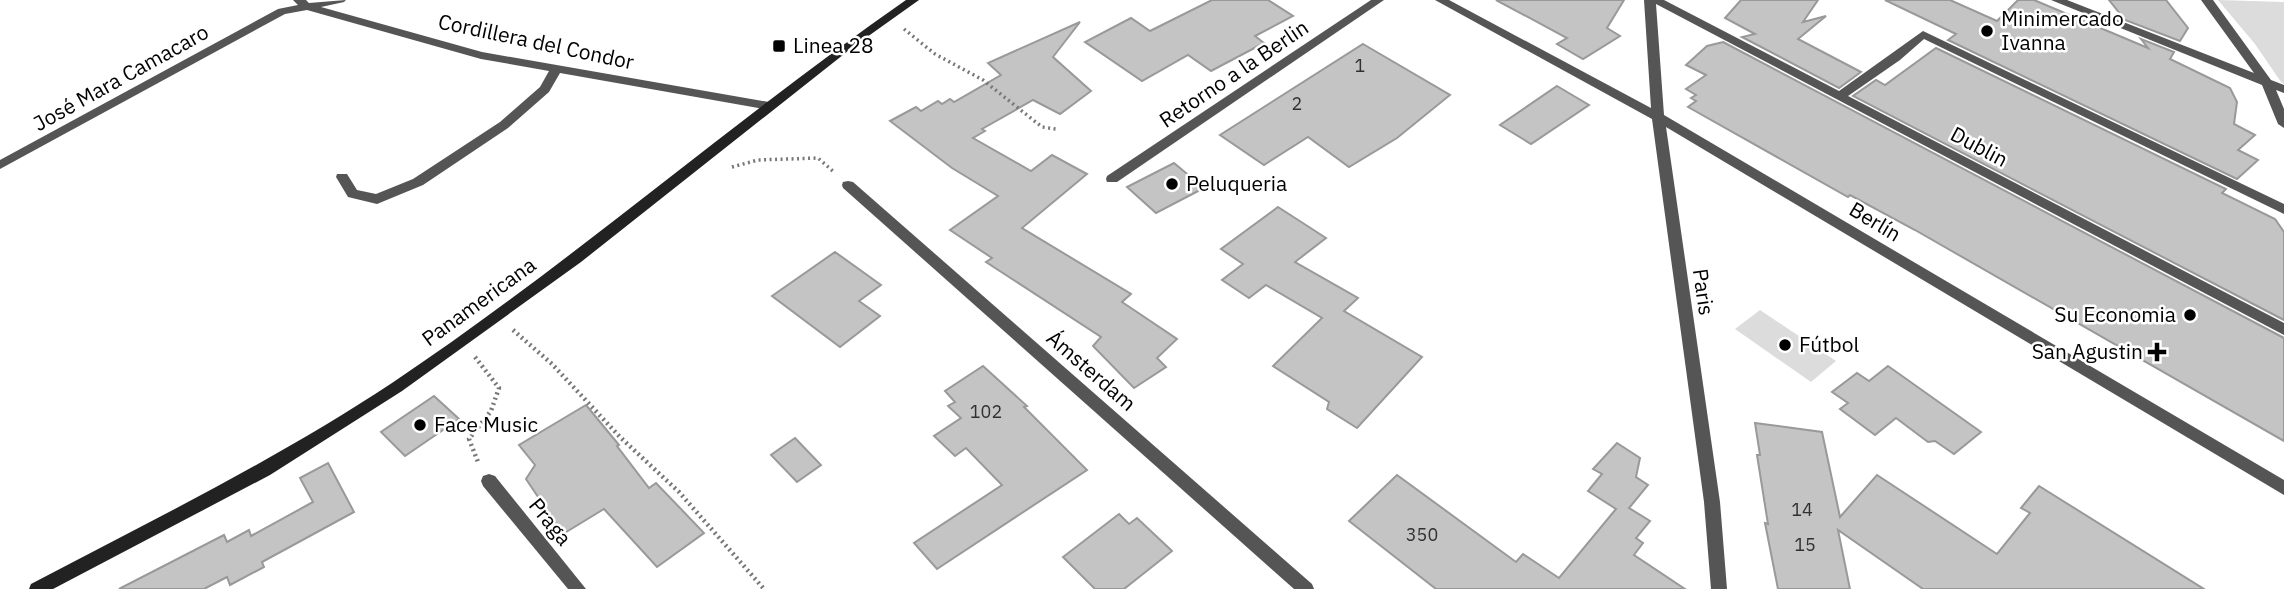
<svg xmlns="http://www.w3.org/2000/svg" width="2284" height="589" font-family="'IBM Plex Sans',sans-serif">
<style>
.green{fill:#dcdcdc}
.building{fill:#c4c4c4;stroke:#999;stroke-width:2}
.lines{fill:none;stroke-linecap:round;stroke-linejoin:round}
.path-far1{stroke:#777;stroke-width:3.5;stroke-dasharray:2 3.5;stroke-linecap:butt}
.path{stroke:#777;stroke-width:4.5;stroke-dasharray:2 3.5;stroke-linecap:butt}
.street{fill:#555;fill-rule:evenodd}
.secondary{fill:#222;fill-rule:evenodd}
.poi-dot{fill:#000;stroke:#fff;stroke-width:2.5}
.labels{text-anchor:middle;stroke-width:5;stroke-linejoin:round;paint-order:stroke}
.number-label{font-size:18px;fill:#313131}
.poi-label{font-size:21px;fill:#000;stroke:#fff;text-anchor:start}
.street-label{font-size:21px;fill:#000;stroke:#fff}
</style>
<rect width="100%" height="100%" fill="#fff"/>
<g class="green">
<path d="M2218 0 2284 2V84L2281 82 2255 44Z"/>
<path d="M1760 310 1836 361 1811 382 1735 329Z"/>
</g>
<g class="building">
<path d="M1212 0H1268L1293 16 1255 36 1264 43 1211 71 1188 55 1142 81 1085 42 1131 18 1150 31Z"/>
<path d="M1496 0H1624L1607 28 1620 36 1583 59 1557 44 1567 38Z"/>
<path d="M1741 0H1818L1803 22 1826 16 1798 39 1861 72 1839 88 1742 37 1755 34 1725 18Z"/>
<path d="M1885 0H1950L1997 21 2018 0H2034L2148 48 2141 39 2174 52 2170 59 2230 88 2237 102 2234 124 2255 135 2238 150 2258 160 2237 179 1948 40 1956 34Z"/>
<path d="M2109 0H2166L2188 28 2180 41 2125 20Z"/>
<path d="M1080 22 1053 57 1091 91 1060 114 1033 100 982 129 985 131 973 138 1031 171 1052 155 1087 174 1022 228 1131 294 1122 302 1177 339 1157 358 1166 367 1134 388 1093 346 1101 337 986 262 992 258 950 230 998 196 952 168 890 121 916 107 921 111 938 101 942 104 950 99 954 102 1001 75 988 63Z"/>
<path d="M1723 42 2284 338V441L1915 230 1850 195 1848 197 1688 107 1696 101 1691 98 1696 95 1686 89 1706 75 1686 65 1707 46Z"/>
<path d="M1363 44 1450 95 1397 138 1349 167 1308 137 1264 165 1220 135Z"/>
<path d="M1936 48 2226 189 2222 193 2275 219 2284 232V320L1853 96 1876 80 1885 85Z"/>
<path d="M1557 86 1589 105 1531 144 1500 125Z"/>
<path d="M1174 163 1204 188 1156 213 1127 187Z"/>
<path d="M1278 207 1326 238 1295 262 1358 298 1344 311 1422 357 1357 428 1327 409 1329 402 1273 366 1322 318 1266 285 1249 298 1222 280 1243 264 1221 249Z"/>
<path d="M835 252 881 285 859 301 880 316 840 347 772 296Z"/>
<path d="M983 366 1027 406 1024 407 1087 470 937 569 914 543 1002 485 966 448 955 456 934 436 961 418 948 406 955 402 945 391Z"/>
<path d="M1888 366 1981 432 1954 454 1935 441 1928 442 1896 418 1875 435 1840 409 1848 403 1832 392 1857 373 1869 381Z"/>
<path d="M434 396 459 419 405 456 381 432Z"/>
<path d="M586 405 619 445 617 446 649 488 656 483 704 533 657 567 604 509 563 534 526 479 535 465 519 445Z"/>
<path d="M1755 423 1822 432 1840 517 1877 475 1997 554 2030 513 2021 508 2039 486 2204 589H1923L1838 530 1850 589H1778L1765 523 1768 524 1757 455H1760Z"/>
<path d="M795 438 821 465 797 482 771 455Z"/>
<path d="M1617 443 1640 458 1636 477 1648 485 1629 508 1650 521 1636 538 1643 543 1634 555 1685 589H1436L1349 521 1397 475 1516 562 1523 554 1559 578 1616 509 1588 491 1602 474 1593 469Z"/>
<path d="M328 463 354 512 262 562 264 567 230 585 227 577 204 589H119L224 535 227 542 249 530 251 536 313 502 300 478Z"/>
<path d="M1119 514 1129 524 1137 518 1172 551 1124 589H1095L1063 557Z"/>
</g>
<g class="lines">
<g class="path-far1">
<path d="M904 29 935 54 983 80 1042 127 1056 129"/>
<path d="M732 167 758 160 818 158 835 173"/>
</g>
<g class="path">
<path d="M513 330 552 364 620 437 679 492 764 589"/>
<path d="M475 357 499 388 491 411 469 439 478 462"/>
</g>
<g class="street">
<path d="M293 0H306L309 3 346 0 344 2 321 7 482 52 769 102 775 106 769 110 560 73 549 92 508 128 423 185 377 204 348 197 336 177 337 174H347L357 190 376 194 413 179 500 122 540 87 549 71 481 59 307 10 285 14 0 169V160L278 9 298 5Z"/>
<path d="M1371 0H1384L1117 182H1107L1106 179 1107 176Z"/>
<path d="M1435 0H1449L1651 108 1644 0H1664L1839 91 1923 31 2284 204V214L1924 39 1900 60 1848 96 2284 323V335L1656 4 1664 115 2284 480V495L1666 127 1720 502 1727 589H1711L1704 502 1652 119Z"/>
<path d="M2051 0H2067L2254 73 2201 0H2213L2271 80 2284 85V93L2276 90 2284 109V128L2278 124 2262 85Z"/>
<path d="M848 181 853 182 1312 584 1314 589H1294L843 188 842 185 843 182Z"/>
<path d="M489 474 495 476 586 589H568L483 486 481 481 483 476Z"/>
</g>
<path class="secondary" d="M906 0H919L853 47 581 262 402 391 270 475 53 589H29L31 584C153 520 277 459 392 383 570 264 731 122 906 0Z"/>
</g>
<g class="poi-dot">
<circle cx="1987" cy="31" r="7"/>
<rect x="772" y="39" width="14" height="14" rx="3.5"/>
<circle cx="1172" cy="184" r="7"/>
<circle cx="2190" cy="315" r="7"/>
<circle cx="1785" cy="345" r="7"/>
<path d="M2153.5 341.5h7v7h7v7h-7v7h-7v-7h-7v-7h7z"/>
<circle cx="420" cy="425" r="7"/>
</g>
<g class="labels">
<g class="number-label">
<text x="1360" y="72">1</text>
<text x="1297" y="110">2</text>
<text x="986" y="418">102</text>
<text x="1802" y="516">14</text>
<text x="1422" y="541">350</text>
<text x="1805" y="551">15</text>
</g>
<g class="poi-label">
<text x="2001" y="26">Minimercado<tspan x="2001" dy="24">Ivanna</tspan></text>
<text x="793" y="53">Linea 28</text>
<text x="1186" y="191">Peluqueria</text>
<text x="2176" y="322" text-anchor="end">Su Economia</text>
<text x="1799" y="352">Fútbol</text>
<text x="2143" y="359" text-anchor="end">San Agustin</text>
<text x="434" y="432">Face Music</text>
</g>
<g class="street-label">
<text transform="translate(536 42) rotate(12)" y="7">Cordillera del Condor</text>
<text transform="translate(1234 74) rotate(-34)" y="7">Retorno a la Berlin</text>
<text transform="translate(121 78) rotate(-29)" y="7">José Mara Camacaro</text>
<text transform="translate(1979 147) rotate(28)" y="7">Dublin</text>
<text transform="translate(1875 222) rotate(31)" y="7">Berlín</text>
<text transform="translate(1703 292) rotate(82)" y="7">Paris</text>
<text transform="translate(479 302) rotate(-36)" y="7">Panamericana</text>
<text transform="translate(1091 371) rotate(41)" y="7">Ámsterdam</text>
<text transform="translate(550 522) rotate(51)" y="7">Praga</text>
</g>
</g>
</svg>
